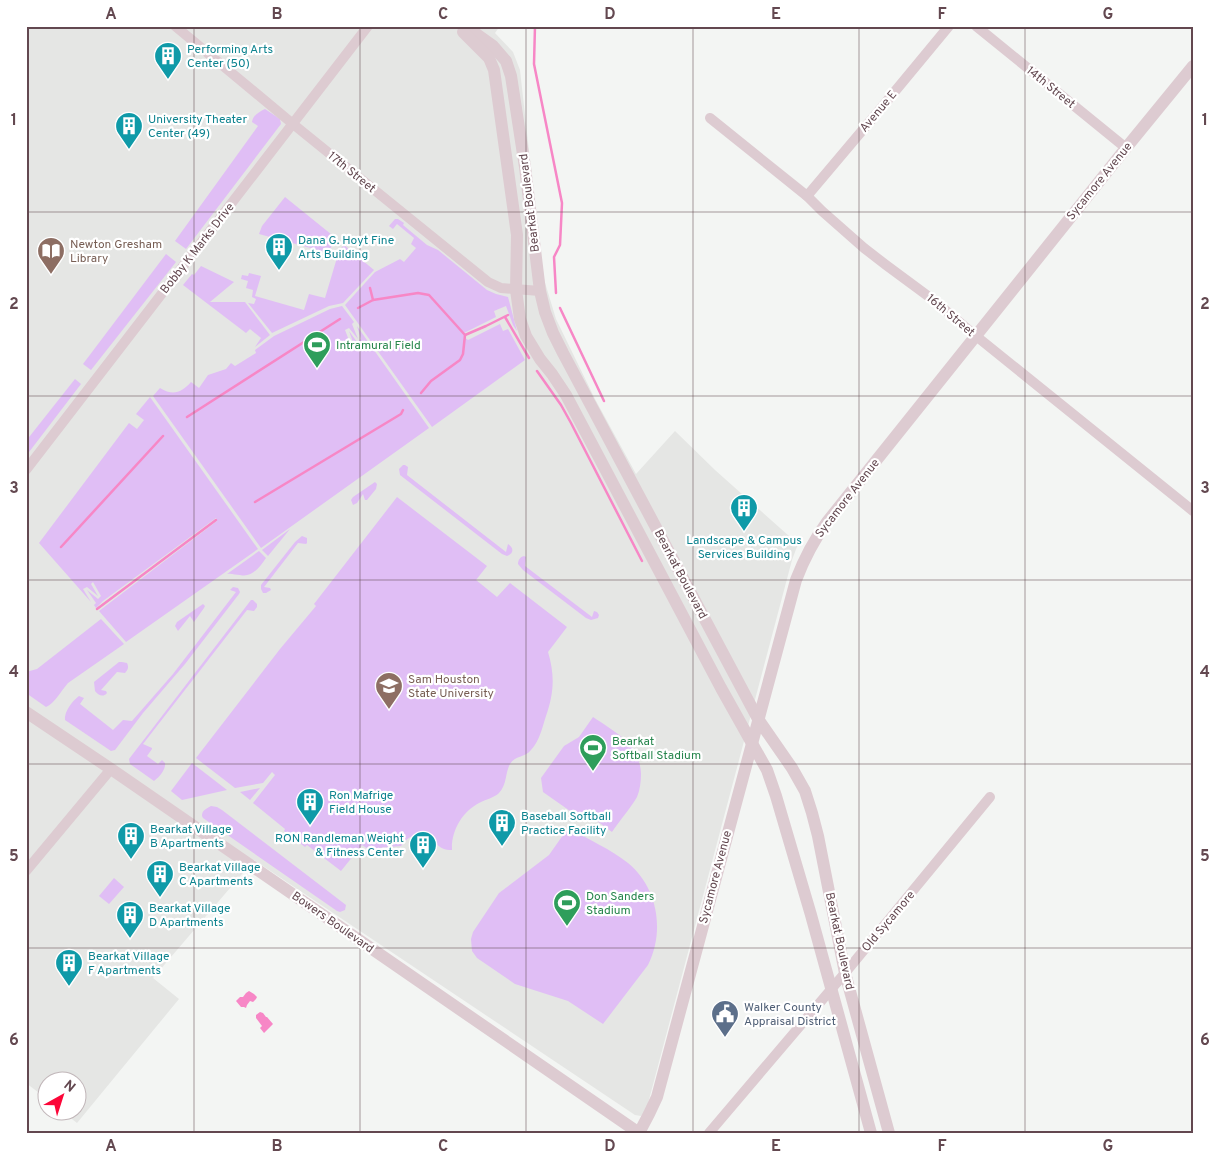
<svg xmlns="http://www.w3.org/2000/svg" width="1219" height="1159" font-family="Overpass,sans-serif">
<style>
.education{fill:#e5e6e4}
.green{fill:#e0bef5}
.water{fill:#f787c6}
.lines{fill:none;stroke-linecap:round;stroke-linejoin:round}
.stream{stroke:#f787c6;stroke-width:2.5}
.minor{stroke:#ddcbd1;stroke-width:10}
.tertiary{stroke:#ddcbd1;stroke-width:12}
.grid{fill:none;stroke:#634850;stroke-width:1;stroke-opacity:0.55}
.labels{text-anchor:middle;stroke-width:4.5;stroke-linejoin:round;paint-order:stroke}
.culture-label{font-size:12px;fill:#0d838f;stroke:#fff;text-anchor:start}
.street-label{font-size:12px;fill:#634850;stroke:#fff}
.education-label{font-size:12px;fill:#785e54;stroke:#fff;text-anchor:start}
.leisure-label{font-size:12px;fill:#27864d;stroke:#fff;text-anchor:start}
.service-label{font-size:12px;fill:#4e5e75;stroke:#fff;text-anchor:start}
.neatline{fill:none;stroke:#634850;stroke-width:2}
.grid-label{font-size:16px;text-anchor:middle;font-weight:bold;fill:#634850}
</style>
<rect width="100%" height="100%" fill="#f3f5f3"/>
<path class="education" d="M26 26H500L495 33 513 52 520 70 543 276 556 319 595 399 636 474 675 431 715 470 798 544 792 560 646 1111 641 1116 635 1115 254 860 153 978 179 999 77 1123 63 1112H78V1082H48L47 1099 26 1083Z"/>
<g class="green">
<path d="M265 109 280 119 281 124 186 249 175 241 258 126 252 122C253 115 259 112 265 109Z"/>
<path d="M285 197 337 239 331 247 329 253 259 234 262 226Z"/>
<path d="M395 219H398L404 223 403 225 427 245 438 250 487 290 496 294 508 297 517 331 513 325 506 306 494 311 496 317 464 333V337L468 340 500 324 503 331 508 329 525 360 432 427 345 305 375 272 400 259 404 262 416 248 411 244 414 238 397 224 393 229 389 226Z"/>
<path d="M344 245 374 270 343 303 329 306 272 333 248 303 254 304 256 299 252 297 253 290 246 288 248 281 241 279 242 275 248 276 249 273 261 276 255 296 304 310 309 294 325 298 339 251Z"/>
<path d="M166 254 176 262 91 370 83 364Z"/>
<path d="M201 266 234 282 210 302H245L270 335 255 347 261 338 250 329 246 333 183 285 192 274 194 275Z"/>
<path d="M342 306 354 322 352 324 358 339 349 328 345 330 350 343 353 342 349 331 357 342 361 339 357 326 429 428 261 548 153 396 160 388C173 396 181 393 191 382L199 388 208 375 226 369 231 363 235 366 256 353 255 350 274 336 330 309Z"/>
<path d="M75 379 81 384 26 456V441Z"/>
<path d="M150 397 258 549 126 642 99 611 217 521 216 518 103 601 96 608 94 605 96 603 87 590 98 599 101 596 93 582 91 584 98 596 87 587 83 589 91 602 39 543 129 423 137 429 144 420 136 414Z"/>
<path d="M403 465H405L408 467 407 475 506 552 508 544C514 548 514 553 507 556L502 554 400 475 399 469Z"/>
<path d="M375 482 377 484 376 489 367 500H365L363 494 357 503 353 505 351 500 353 497Z"/>
<path d="M397 497 487 566 476 580 497 597 510 583 567 627 548 652C555 675 554 693 546 716 542 728 540 740 531 750 525 758 515 755 510 764 505 773 507 785 499 793 494 798 486 799 479 803 462 812 451 831 452 850 442 851 436 844 429 837L424 843C411 836 412 833 401 846L368 849 362 845 341 871 307 845 305 847 284 831 285 829 253 803 275 775 272 772 263 783 235 788 196 758 280 649 316 606 314 604Z"/>
<path d="M290 529 268 556 262 550Z"/>
<path d="M302 536 307 538V543L306 544 298 543 264 587 270 588 271 590 266 593H263L261 589V585L295 542Z"/>
<path d="M259 551 266 558C260 567 252 578 240 575 235 575 232 573 227 574Z"/>
<path d="M524 556 526 557 525 566 592 617 594 611 597 612 599 615 598 618 591 620 586 618 523 570 518 564C518 560 520 557 524 556Z"/>
<path d="M233 587 238 588 240 592 239 594 185 664 143 713 115 750 111 751 65 720C64 712 72 701 79 696L84 698 80 704 113 730 123 720 132 721 173 674 236 592 230 590Z"/>
<path d="M251 600H253L257 604V607L254 611 247 610 143 744 152 748V749L147 756 158 764 162 760 165 763C166 769 160 777 154 781L130 764 129 759Z"/>
<path d="M203 604 205 606 204 608 194 622 190 616 178 631 175 626 177 622Z"/>
<path d="M101 619 124 644 68 683C61 691 55 703 46 707L26 693V672L37 669Z"/>
<path d="M119 662H122L127 663C129 667 128 670 125 673L117 672 101 690 106 691 107 693C103 698 98 695 95 691L94 682Z"/>
<path d="M593 717C615 732 640 744 641 774 641 781 640 790 637 797 630 809 620 820 612 832L593 818H580L543 792 541 778 564 746 579 737Z"/>
<path d="M192 763 227 790 182 800 171 791Z"/>
<path d="M260 788 250 800 240 792Z"/>
<path d="M211 806 217 807 222 810 346 905 345 910 340 912 337 911 203 818 202 816C202 810 206 809 211 806Z"/>
<path d="M568 828C586 838 612 850 628 863 658 888 665 931 648 965L603 1024 568 1001 515 984 477 958 472 951 471 939 473 932 499 893 549 855Z"/>
<path d="M114 878 124 887 109 904 99 896Z"/>
</g>
<g class="water">
<path d="M249 991 254 994 257 997 256 999 253 1002 250 1001 247 1005 246 1008 244 1007H241L236 1001 240 997H243L246 993Z"/>
<path d="M260 1012 263 1013 266 1017H267L273 1024 264 1033 260 1028 262 1026 256 1018V1015Z"/>
</g>
<g class="lines">
<g class="stream">
<path d="M535 26 534 64 562 203 560 245 554 257 556 293"/>
<path d="M370 288 373 300"/>
<path d="M358 308 373 300 418 293 429 295 465 335 463 354 460 360 431 381 421 393"/>
<path d="M560 308 604 401"/>
<path d="M505 317 529 358"/>
<path d="M465 335 486 326 508 315"/>
<path d="M537 371 561 405 571 423 642 561"/>
<path d="M187 417 340 319"/>
<path d="M255 502 401 414 403 410"/>
<path d="M61 547 163 436"/>
<path d="M97 609 216 520"/>
</g>
<g class="minor">
<path d="M175 26 293 124 488 282 501 288 540 291"/>
<path d="M976 26 1126 148"/>
<path d="M710 118 807 196 822 211 864 248 886 265 932 299 976 336 1193 511"/>
<path d="M807 196 877 113 949 26"/>
<path d="M26 470 368 26"/>
<path d="M26 871 111 769"/>
<path d="M709 1133 845 973 990 797"/>
</g>
<g class="tertiary">
<path d="M465 26 493 46 506 61 511 76 525 167 540 291 545 312 553 333 563 353 758 719 792 768 805 791 812 813 818 836 845 973 889 1133"/>
<path d="M463 32 489 58 494 70 517 235 516 290 520 319 526 336 540 359 552 374 566 395 721 688 767 770 776 796 811 915 871 1133"/>
<path d="M26 712 111 769 639 1133 649 1114 657 1097 796 580C804 559 814 540 827 522L1126 148 1193 66"/>
</g>
</g>
<path class="grid" d="M194 26V1133M360 26V1133M526 26V1133M693 26V1133M859 26V1133M1025 26V1133M26 212H1193M26 396H1193M26 580H1193M26 764H1193M26 948H1193"/>
<defs>
<symbol id="building-pin" viewBox="-11 -11 22 30"><path d="M0 17L-7.5 6A9.5 9.5 0 1 1 7.5 6Z" fill="#0f9aa8" stroke="#fff"/><path d="M-4-6H4V6H1V3H-1V6H-4ZM-2.5-4.3h1.7v1.8h-1.7ZM.8-4.3h1.7v1.8H.8ZM-2.5-1h1.7V.8h-1.7ZM.8-1h1.7V.8H.8Z" fill="#fff"/></symbol>
<symbol id="library-pin" viewBox="-11 -11 22 30"><path d="M0 17L-7.5 6A9.5 9.5 0 1 1 7.5 6Z" fill="#8d6e63" stroke="#fff"/><path d="M-6-4Q-3-5.5-.7-3.5V5Q-3 3-6 4ZM6-4Q3-5.5 .7-3.5V5Q3 3 6 4Z" fill="#fff"/></symbol>
<symbol id="stadium-pin" viewBox="-11 -11 22 30"><path d="M0 17L-7.5 6A9.5 9.5 0 1 1 7.5 6Z" fill="#2e9e5b" stroke="#fff"/><path d="M0-5a6.5 5 0 1 0 0 10a6.5 5 0 1 0 0-10ZM-3.5-1.8h7v3.6h-7Z" fill="#fff"/></symbol>
<symbol id="university-pin" viewBox="-11 -11 22 30"><path d="M0 17L-7.5 6A9.5 9.5 0 1 1 7.5 6Z" fill="#8d6e63" stroke="#fff"/><path d="M0-5L7-2L0 1L-7-2ZM-4 1L0 2.5L4 1V4Q0 6-4 4Z" fill="#fff"/></symbol>
<symbol id="civic-pin" viewBox="-11 -11 22 30"><path d="M0 17L-7.5 6A9.5 9.5 0 1 1 7.5 6Z" fill="#5c6f8a" stroke="#fff"/><path d="M-.6-6.5H3V-4.5H.6V-3L4-1V1h2V6H-6V1h2V-1L-.6-3ZM-1.2 2.5V6h2.4V2.5Z" fill="#fff"/></symbol>
</defs>
<g fill-rule="evenodd">
<use href="#building-pin" x="152" y="40" width="32" height="43"/>
<use href="#building-pin" x="113" y="110" width="32" height="43"/>
<use href="#building-pin" x="263" y="231" width="32" height="43"/>
<use href="#library-pin" x="35" y="235" width="32" height="43"/>
<use href="#stadium-pin" x="301" y="329" width="32" height="43"/>
<use href="#building-pin" x="728" y="492" width="32" height="43"/>
<use href="#university-pin" x="373" y="670" width="32" height="43"/>
<use href="#stadium-pin" x="577" y="732" width="32" height="43"/>
<use href="#building-pin" x="294" y="786" width="32" height="43"/>
<use href="#building-pin" x="486" y="807" width="32" height="43"/>
<use href="#building-pin" x="115" y="820" width="32" height="43"/>
<use href="#building-pin" x="407" y="829" width="32" height="43"/>
<use href="#building-pin" x="144" y="858" width="32" height="43"/>
<use href="#stadium-pin" x="551" y="887" width="32" height="43"/>
<use href="#building-pin" x="114" y="899" width="32" height="43"/>
<use href="#building-pin" x="53" y="947" width="32" height="43"/>
<use href="#civic-pin" x="709" y="998" width="32" height="43"/>
</g>
<g class="labels">
<g class="culture-label">
<text x="187" y="53">Performing Arts<tspan x="187" dy="14">Center (50)</tspan></text>
<text x="148" y="123">University Theater<tspan x="148" dy="14">Center (49)</tspan></text>
<text x="298" y="244">Dana G. Hoyt Fine<tspan x="298" dy="14">Arts Building</tspan></text>
<text x="744" y="544" text-anchor="middle">Landscape &amp; Campus<tspan x="744" dy="14">Services Building</tspan></text>
<text x="329" y="799">Ron Mafrige<tspan x="329" dy="14">Field House</tspan></text>
<text x="521" y="820">Baseball Softball<tspan x="521" dy="14">Practice Facility</tspan></text>
<text x="150" y="833">Bearkat Village<tspan x="150" dy="14">B Apartments</tspan></text>
<text x="404" y="842" text-anchor="end">RON Randleman Weight<tspan x="404" dy="14">&amp; Fitness Center</tspan></text>
<text x="179" y="871">Bearkat Village<tspan x="179" dy="14">C Apartments</tspan></text>
<text x="149" y="912">Bearkat Village<tspan x="149" dy="14">D Apartments</tspan></text>
<text x="88" y="960">Bearkat Village<tspan x="88" dy="14">F Apartments</tspan></text>
</g>
<g class="street-label">
<text transform="translate(1051 87) rotate(39)" y="4">14th Street</text>
<text transform="translate(878 111) rotate(-50)" y="4">Avenue E</text>
<text transform="translate(352 172) rotate(39)" y="4">17th Street</text>
<text transform="translate(1099 181) rotate(-51)" y="4">Sycamore Avenue</text>
<text transform="translate(529 203) rotate(-97)" y="4">Bearkat Boulevard</text>
<text transform="translate(197 248) rotate(-52)" y="4">Bobby K Marks Drive</text>
<text transform="translate(951 315) rotate(40)" y="4">16th Street</text>
<text transform="translate(847 498) rotate(-52)" y="4">Sycamore Avenue</text>
<text transform="translate(681 574) rotate(62)" y="4">Bearkat Boulevard</text>
<text transform="translate(715 877) rotate(-75)" y="4">Sycamore Avenue</text>
<text transform="translate(888 921) rotate(-50)" y="4">Old Sycamore</text>
<text transform="translate(333 922) rotate(35)" y="4">Bowers Boulevard</text>
<text transform="translate(840 941) rotate(78)" y="4">Bearkat Boulevard</text>
</g>
<g class="education-label">
<text x="70" y="248">Newton Gresham<tspan x="70" dy="14">Library</tspan></text>
<text x="408" y="683">Sam Houston<tspan x="408" dy="14">State University</tspan></text>
</g>
<g class="leisure-label">
<text x="336" y="349">Intramural Field</text>
<text x="612" y="745">Bearkat<tspan x="612" dy="14">Softball Stadium</tspan></text>
<text x="586" y="900">Don Sanders<tspan x="586" dy="14">Stadium</tspan></text>
</g>
<g class="service-label">
<text x="744" y="1011">Walker County<tspan x="744" dy="14">Appraisal District</tspan></text>
</g>
</g>
<rect width="1219" height="1159" fill="none" stroke="#ffffff" stroke-width="55"/>
<g transform="translate(62 1096) rotate(39)"><circle r="24" fill="#ffffff" stroke="#c1b6b9"/>
<path d="M0-4L9 19L0 12L-9 19Z" fill="#fc0638"/>
<text y="-8" font-size="14" font-weight="bold" text-anchor="middle" fill="#634850">N</text>
</g>
<rect x="28" y="28" width="1164" height="1104" class="neatline"/>
<g class="grid-label">
<text x="111" y="19">A</text>
<text x="277" y="19">B</text>
<text x="443" y="19">C</text>
<text x="610" y="19">D</text>
<text x="776" y="19">E</text>
<text x="942" y="19">F</text>
<text x="1108" y="19">G</text>
<text x="14" y="125">1</text>
<text x="1205" y="125">1</text>
<text x="14" y="309">2</text>
<text x="1205" y="309">2</text>
<text x="14" y="493">3</text>
<text x="1205" y="493">3</text>
<text x="14" y="677">4</text>
<text x="1205" y="677">4</text>
<text x="14" y="861">5</text>
<text x="1205" y="861">5</text>
<text x="14" y="1045">6</text>
<text x="1205" y="1045">6</text>
<text x="111" y="1151">A</text>
<text x="277" y="1151">B</text>
<text x="443" y="1151">C</text>
<text x="610" y="1151">D</text>
<text x="776" y="1151">E</text>
<text x="942" y="1151">F</text>
<text x="1108" y="1151">G</text>
</g>
</svg>
